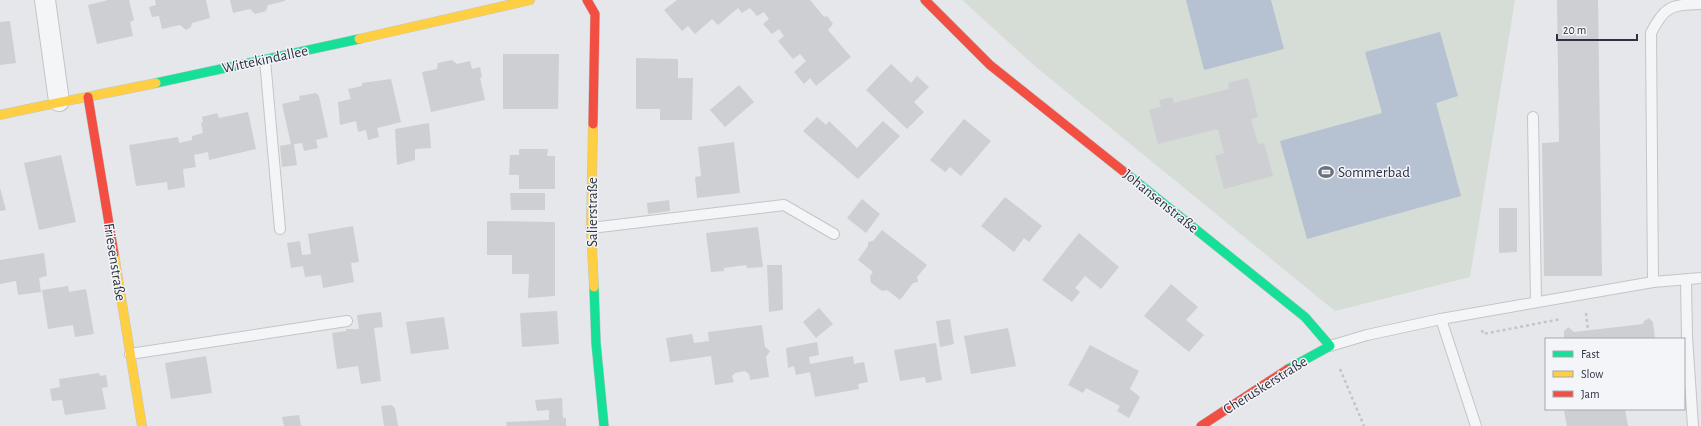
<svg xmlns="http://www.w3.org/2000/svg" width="1701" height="426" font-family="'Alegreya Sans',sans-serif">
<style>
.green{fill:#d5ddd6}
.water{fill:#b6c1d2}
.building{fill:#cdcfd2}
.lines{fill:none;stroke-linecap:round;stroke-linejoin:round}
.lane-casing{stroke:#c3c5c8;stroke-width:12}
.street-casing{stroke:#c3c5c8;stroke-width:22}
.fast-casing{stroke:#c3c5c8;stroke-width:10}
.slow-casing{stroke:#c3c5c8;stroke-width:10}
.jam-casing{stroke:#c3c5c8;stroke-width:10}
.path{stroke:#c4c5c9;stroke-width:2.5;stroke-dasharray:3 3;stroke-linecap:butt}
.lane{stroke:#f4f5f6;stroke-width:10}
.street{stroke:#f4f5f6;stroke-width:20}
.fast{stroke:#16e098;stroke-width:9}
.slow{stroke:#ffcf43;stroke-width:9}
.jam{stroke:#f24e42;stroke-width:9}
.labels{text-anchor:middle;stroke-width:3;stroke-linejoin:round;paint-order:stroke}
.street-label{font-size:15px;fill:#2c3242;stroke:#f3f5f8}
.poi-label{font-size:15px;fill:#2c3242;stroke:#f3f5f8;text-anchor:start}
</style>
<rect width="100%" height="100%" fill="#e5e7ea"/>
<path class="green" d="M962 0H1515L1470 277 1335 311 1036 67Z"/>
<g class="water">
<path d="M1186 0H1271L1284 49 1204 70Z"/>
<path d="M1440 32 1458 96 1436 103 1461 196 1307 239 1280 141 1382 113 1365 52Z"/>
</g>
<g class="building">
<path d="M108 0H129L134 20 130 22 133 36 97 44 88 5Z"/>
<path d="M155 0H206L210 18 192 23 191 27 186 30 180 25 162 29 159 16 152 17 149 7 156 5Z"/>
<path d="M230 0H285V1L268 5 266 11 255 14 250 9 233 13Z"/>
<path d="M677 0H810L824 17 827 16 833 24 828 30 851 57 816 86 810 78 804 84 794 72 806 61 800 54 793 59 778 41 784 36 779 29 772 34 763 24 769 19 764 12 757 16 750 8 742 13 738 8 718 25 712 19 695 34 688 26 682 31 664 10Z"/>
<path d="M1557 0H1598L1602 276H1544L1542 143 1559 142Z"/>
<path d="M10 21 16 63 0 65V22Z"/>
<path d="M503 54H559L558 109H503Z"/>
<path d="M636 58 678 59V78H693L692 120H660V109H636Z"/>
<path d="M452 60 457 64 470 61 472 69 480 67 482 77 480 78 485 100 431 112 422 72 437 69 438 63Z"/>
<path d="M891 64 911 83 917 76 929 87 914 102 924 112 907 129 866 90Z"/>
<path d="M1248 78 1258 117 1251 119 1258 144 1264 143 1273 176 1224 189 1215 156 1224 153 1218 129 1158 144 1149 110 1161 107 1159 100 1172 97 1174 103 1229 89 1228 83Z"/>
<path d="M391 79 401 122 377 128 379 137 368 140 366 130 358 132 356 121 340 125 338 102 351 99 348 89 362 86V83Z"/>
<path d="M739 85 754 102 725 127 710 110Z"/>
<path d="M316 93 319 96 328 137 316 140 318 148 304 151 302 143 294 144 297 165 282 167 280 146 291 144 282 104 300 100 299 96Z"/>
<path d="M248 112 256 149 209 160 208 152 194 155 196 167 183 169 185 187 168 190 167 182 136 186 129 145 178 137 179 143 192 140V136L203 133 201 123 203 122 202 117 217 113 219 118Z"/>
<path d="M817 117 826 125 829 121 857 148 883 121 900 136 858 179 803 131Z"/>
<path d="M964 119 991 141 961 176 950 167 945 172 930 160Z"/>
<path d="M429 123 431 148 415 149V160L397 165 395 129Z"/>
<path d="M734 142 740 193 697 198 695 177 701 176 698 147Z"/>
<path d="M519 149H548L547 156H555V189H519V175H509L510 155H519Z"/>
<path d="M61 155 76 222 39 230 24 163Z"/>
<path d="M0 188 6 210 0 211Z"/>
<path d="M510 193H545V210H511Z"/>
<path d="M1005 197 1042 226 1029 242 1024 238 1014 252 981 226Z"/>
<path d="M862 199 880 214 866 233 847 218Z"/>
<path d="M669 200 670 211 648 214 647 203Z"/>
<path d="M1499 208H1517V252L1499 253Z"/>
<path d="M487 221 555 222V296L528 298 529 274H512V255H487Z"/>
<path d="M353 226 359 262 351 263 354 282 323 288 321 275 305 277 303 266 291 268 287 243 300 241 302 255 311 254 308 234Z"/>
<path d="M758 227 763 267 747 268 746 265 724 268V271L711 272 706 233Z"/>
<path d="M882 230 927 265 917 277 918 282 913 283 900 300 887 290 882 291 871 283 870 276 873 272 858 260 868 246V242L873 241Z"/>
<path d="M1079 233 1119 267 1101 289 1085 276 1075 288 1080 292 1072 302 1042 280Z"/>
<path d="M44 253 47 276 39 278 41 292 18 295 16 281 0 284V260Z"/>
<path d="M767 265H782L783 310 769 312Z"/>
<path d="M1171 284 1198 307 1186 320 1204 335 1189 352 1144 316Z"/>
<path d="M68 286 69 292 86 289 94 334 75 337 73 325 48 329 42 290Z"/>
<path d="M819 308 833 324 816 338 803 322Z"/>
<path d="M557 311 559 344 522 347 520 313Z"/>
<path d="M381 312 383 327 374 328 381 381 361 384 358 366 337 369 332 333 346 331V329H359L357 315Z"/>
<path d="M444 317 449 349 411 354 406 322Z"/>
<path d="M1649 318 1653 322 1655 339H1564V331L1568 327 1574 332 1643 324 1644 321Z"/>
<path d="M950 319 954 344 940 347 936 321Z"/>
<path d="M762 325 765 347 770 351 766 357 769 377 750 380 749 374 745 371 735 373 732 376 734 382 715 385 711 356 670 362 666 338 692 334 694 343 709 341 708 332Z"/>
<path d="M1008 328 1016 366 971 374 964 336Z"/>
<path d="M817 342 819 355 809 357 810 364 853 356 854 364 864 362 868 382 858 384 859 389 815 397 810 372 796 375 794 366 788 368 786 348Z"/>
<path d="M936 343 942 380 926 383 925 377 900 381 894 350Z"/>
<path d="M1090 345 1139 371 1130 389 1140 397 1129 418 1117 411 1120 406 1086 388 1083 393 1068 385Z"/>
<path d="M206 356 212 393 171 399 165 363Z"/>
<path d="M99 373 100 376 106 375 108 387 102 388 106 409 65 415 62 400 52 401 50 389 60 387 59 379Z"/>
<path d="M562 398 563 418H566V426H507L506 422 549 420V410L537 411 535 400Z"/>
<path d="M391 405 395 408 398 426H384L381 406Z"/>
<path d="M1575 409H1625L1628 426H1567L1564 411Z"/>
<path d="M299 415 301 426H284L282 417Z"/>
</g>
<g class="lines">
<defs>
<g id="lane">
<path d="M265 60 280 229"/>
<path d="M1533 117 1536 302"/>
<path d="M591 228 784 205 834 234"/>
<path d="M1686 280 1687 337 1693 426"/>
<path d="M1653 282 1651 33C1665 5 1672 5 1701 4"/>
<path d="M1441 319 1476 426"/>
<path d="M1330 346 1367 335 1441 319 1653 282 1701 278"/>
<path d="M130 354 347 321"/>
</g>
<path id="street" d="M45 0 59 101"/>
<g id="fast">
<path d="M156 83 359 39"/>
<path d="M1128 175 1305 317 1330 346 1288 369"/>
<path d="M594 287 596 343 604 426"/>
</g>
<g id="slow">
<path d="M359 39 530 0"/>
<path d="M0 115C52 103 104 94 156 83"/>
<path d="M593 124 591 228 594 287"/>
<path d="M114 254 142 426"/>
</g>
<g id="jam">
<path d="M587 0 595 14 593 124"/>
<path d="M925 0 990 65 1128 175"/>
<path d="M88 97 114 254"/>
<path d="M1201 426 1288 369"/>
</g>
</defs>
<use href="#lane" class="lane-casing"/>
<use href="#street" class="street-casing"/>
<use href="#fast" class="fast-casing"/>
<use href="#slow" class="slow-casing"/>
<use href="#jam" class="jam-casing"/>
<g class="path">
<path d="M1586 313 1588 329"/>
<path d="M1482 330 1483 334 1561 319"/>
<path d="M1340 369 1364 426"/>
</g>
<use href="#lane" class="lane"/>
<use href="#street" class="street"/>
<use href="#fast" class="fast"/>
<use href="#slow" class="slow"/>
<use href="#jam" class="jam"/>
</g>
<defs>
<symbol id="stadium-bare" viewBox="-9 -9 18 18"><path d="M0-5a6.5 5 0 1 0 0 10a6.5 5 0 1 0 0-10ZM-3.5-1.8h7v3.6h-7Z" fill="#6d717d" stroke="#f3f5f8" stroke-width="2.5" paint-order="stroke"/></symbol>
</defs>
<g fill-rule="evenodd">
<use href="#stadium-bare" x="1315" y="161" width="22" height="22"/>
</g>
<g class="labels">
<g class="street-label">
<text transform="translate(265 59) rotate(-12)" y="5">Wittekindallee</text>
<text transform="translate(1161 201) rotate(39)" y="5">Johansenstraße</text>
<text transform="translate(592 212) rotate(-90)" y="5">Salierstraße</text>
<text transform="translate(115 262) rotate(81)" y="5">Friesenstraße</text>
<text transform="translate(1265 385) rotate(-32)" y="5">Cheruskerstraße</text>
</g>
<g class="poi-label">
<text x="1338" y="177">Sommerbad</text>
</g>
</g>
<rect x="1545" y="338" width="140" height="72" fill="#f3f5f8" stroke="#a3a7af"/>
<rect x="1553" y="351" width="20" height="6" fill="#16e098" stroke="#a3a7af"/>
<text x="1581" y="358" font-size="12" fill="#2c3242">Fast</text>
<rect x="1553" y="371" width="20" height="6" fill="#ffcf43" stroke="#a3a7af"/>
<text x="1581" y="378" font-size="12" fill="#2c3242">Slow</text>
<rect x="1553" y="391" width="20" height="6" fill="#f24e42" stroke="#a3a7af"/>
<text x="1581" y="398" font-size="12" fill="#2c3242">Jam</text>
<path d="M1557 34v6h80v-6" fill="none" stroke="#2c3242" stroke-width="2"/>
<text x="1563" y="34" font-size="12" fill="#2c3242" stroke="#f3f5f8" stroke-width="3" paint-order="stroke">20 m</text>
</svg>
